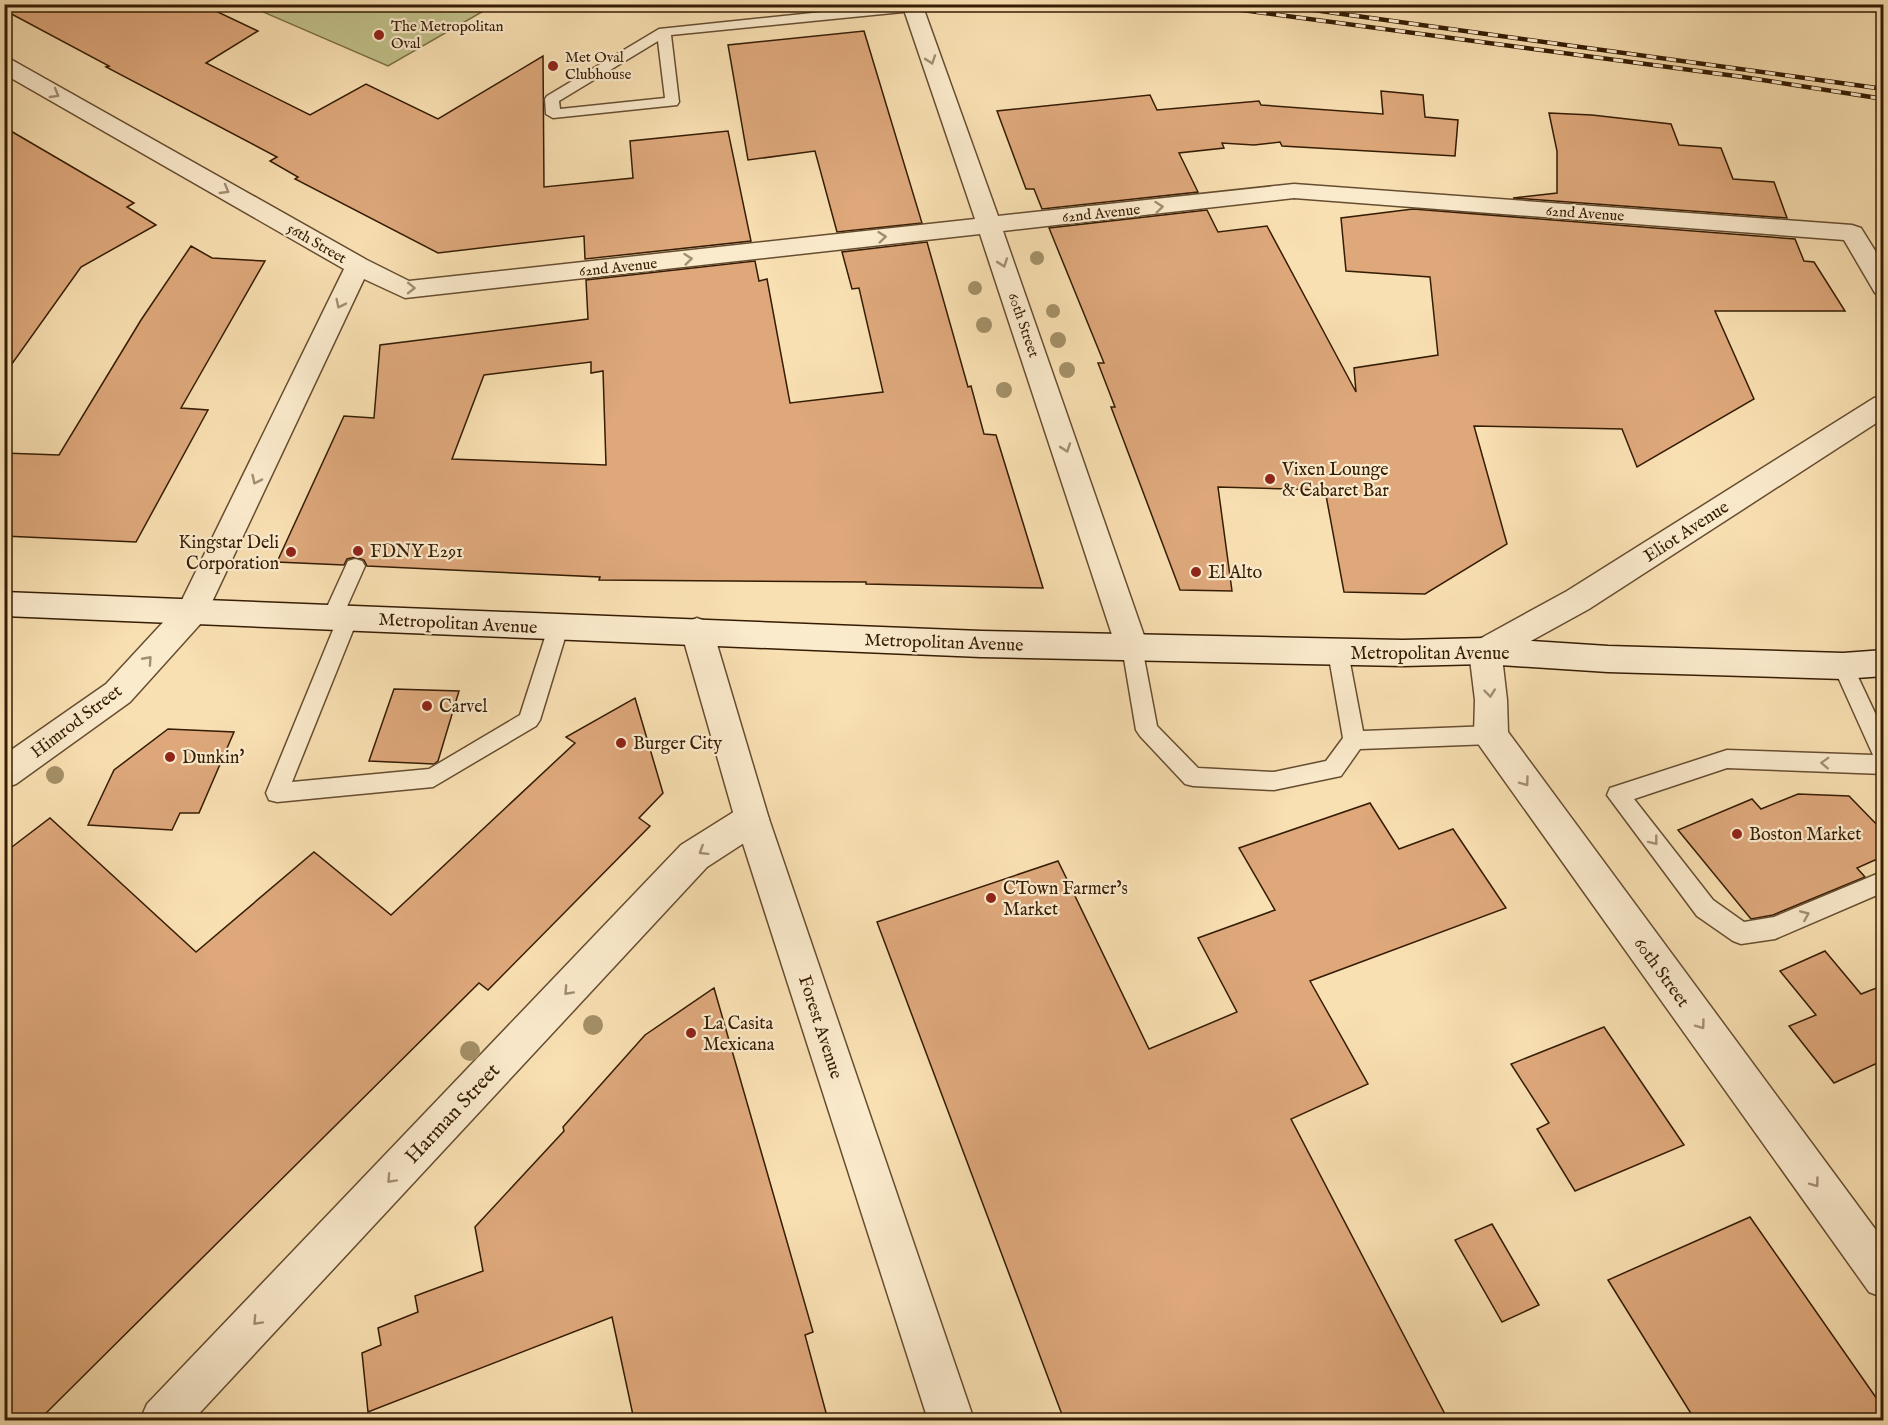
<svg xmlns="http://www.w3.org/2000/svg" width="1888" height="1425" font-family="'IM FELL English',serif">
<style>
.green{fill:#c1c18a;stroke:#7b6e47;stroke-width:1.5}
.building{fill:#dea87b;stroke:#351c04;stroke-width:1.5;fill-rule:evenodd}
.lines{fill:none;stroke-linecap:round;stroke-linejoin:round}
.service-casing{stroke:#664d30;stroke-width:3}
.minor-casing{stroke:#664d30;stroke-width:3}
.tertiary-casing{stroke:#664d30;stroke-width:3}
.secondary-casing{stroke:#351c04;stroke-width:3}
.service{fill:#fbebcd;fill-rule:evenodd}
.minor{fill:#fbebcd;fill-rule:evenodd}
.tertiary{fill:#fbebcd;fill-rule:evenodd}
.secondary{fill:#fbebcd;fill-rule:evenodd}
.rail-casing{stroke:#351c04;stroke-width:4.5}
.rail{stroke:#fbebcd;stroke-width:3;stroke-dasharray:10;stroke-linecap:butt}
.tree{fill:#a49068}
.oneway{stroke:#a28e73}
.poi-dot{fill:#8f2418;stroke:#fbebcd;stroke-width:2}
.labels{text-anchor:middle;stroke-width:4.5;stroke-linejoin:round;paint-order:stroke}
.far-poi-label{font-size:15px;fill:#351c04;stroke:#fbebcd;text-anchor:start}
.far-street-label{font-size:15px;fill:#351c04;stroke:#fbebcd}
.poi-label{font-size:18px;fill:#351c04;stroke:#fbebcd;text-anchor:start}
.street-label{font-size:18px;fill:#351c04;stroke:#fbebcd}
.near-street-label{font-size:21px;fill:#351c04;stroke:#fbebcd}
</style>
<rect width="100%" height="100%" fill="#f9e0b2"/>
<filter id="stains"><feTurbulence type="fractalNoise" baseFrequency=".00333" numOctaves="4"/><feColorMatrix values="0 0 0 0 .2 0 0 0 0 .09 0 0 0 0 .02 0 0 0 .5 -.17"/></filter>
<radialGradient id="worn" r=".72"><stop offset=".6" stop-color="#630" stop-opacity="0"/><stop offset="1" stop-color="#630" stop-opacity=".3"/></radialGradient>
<path class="green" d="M247 5H494L388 66Z"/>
<g class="building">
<path d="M4 4H201L258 31 206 63 310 115 366 84 438 119 543 56 544 187 633 178 630 141 728 131 751 241 585 259 584 236 438 253 295 179 298 177 270 161 277 157 106 67 109 66 4 10Z"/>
<path d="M864 31 922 223 837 232 815 151 748 160 728 45Z"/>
<path d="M1381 91 1423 95 1425 117 1458 120 1455 156 1282 146 1280 142 1254 145 1222 143 1224 148 1179 153 1198 192 1042 209 1034 189H1026L997 111 1150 95 1157 110 1259 101 1261 105 1383 114Z"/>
<path d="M1549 113 1592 115 1671 124 1679 145 1721 148 1733 179 1774 182 1787 218 1513 198 1557 193V151Z"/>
<path d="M4 127 134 203 127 207 156 225 81 267 4 375Z"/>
<path d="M1413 209 1795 239 1804 261 1814 262 1845 311H1715L1754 399 1637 467 1622 429 1474 426 1507 544 1425 594 1344 592 1325 490 1218 487 1232 591 1180 590 1111 407H1115L1098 363H1104L1049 228 1207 210 1218 232 1267 226 1356 392 1354 368 1438 355 1430 277 1346 271 1341 218Z"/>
<path d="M927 242 968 387 971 386 984 434 996 435 1043 588 866 584V582L599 580 600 577 367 566 364 560 356 557 347 559 344 565 277 562 344 416 374 418 380 345 588 319 586 280 755 261 759 281 767 279 790 403 883 392 859 288 852 289 842 252ZM591 362V373L603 371 606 465 452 459 484 375Z"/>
<path d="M191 246 212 258 265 261 181 408 208 410 136 542 4 536V453L59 455 141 320Z"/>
<path d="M394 689 459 691 438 761 434 764 369 761Z"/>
<path d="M635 698 663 793 639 818 650 826 488 990 479 983 39 1420H4V853L50 818 196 952 314 852 391 915 575 743 566 737Z"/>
<path d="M168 729 234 732 199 813H180L172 830 88 825 114 770Z"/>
<path d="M1798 794 1849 796 1884 832V856L1857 868 1865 877 1773 915 1751 919 1678 830 1752 799 1761 809Z"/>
<path d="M1370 803 1399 849 1453 829 1506 908 1310 981 1368 1084 1291 1119 1448 1420H1064L877 922 1058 861 1149 1049 1237 1012 1198 938 1275 910 1239 848Z"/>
<path d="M1825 951 1861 994 1884 985V1060L1834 1083 1789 1026 1816 1015 1780 971Z"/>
<path d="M714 988 813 1332 805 1335 828 1420H634L612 1317 368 1412 362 1353 381 1345 378 1328 418 1312 415 1296 483 1271 475 1227 564 1131 563 1127 645 1035Z"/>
<path d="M1604 1027 1684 1145 1575 1191 1537 1129 1549 1123 1511 1064Z"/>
<path d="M1750 1217 1884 1409V1420H1695L1608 1280Z"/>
<path d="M1492 1224 1539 1305 1502 1322 1455 1240Z"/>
</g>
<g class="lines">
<defs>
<g id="service">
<path d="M899 4H918L920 7 913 11 671 35 679 102 677 105 553 118 546 114 545 99 547 96 659 29ZM658 41 665 98 560 109 559 101Z"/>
<path d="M355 559 362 561 365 566 345 611 355 612 358 618 292 782 429 769 520 715 548 628 551 622 558 620 565 622 568 628 540 720 536 726 433 787 277 802 269 800 266 793 335 625 325 624 322 618 348 561Z"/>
<path d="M1132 639 1139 641 1142 647 1157 726 1198 768 1274 772 1326 761 1343 738 1328 652 1331 646 1338 644 1345 646 1348 652 1363 731 1491 726 1499 729 1502 735 1499 741 1491 744 1360 749 1341 776 1274 790 1193 786 1185 784 1140 736 1136 730 1122 647 1125 641Z"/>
<path d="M1843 658 1850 660 1884 732V774L1727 768 1634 799 1713 900 1744 922 1774 917 1884 871V892L1775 939 1741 944 1733 941 1697 916 1607 795 1610 788 1727 750 1873 755 1833 666 1836 660Z"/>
</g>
<g id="minor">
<path d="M902 4H922L998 216 1294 184 1852 225 1861 228 1884 265V295L1875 293 1844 240 1294 198 1003 231 1148 647 1143 656 1132 660 1121 656 1116 647 980 234 405 298 364 279 203 621 130 702 16 784 4 788V755L106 684 180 604 344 269 4 74V59L12 60 367 260 409 281 975 219Z"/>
<path d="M1884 396V418L1589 609 1502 657 1507 700 1508 732 1884 1241V1298L1869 1292 1479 745 1474 735 1475 700 1469 651 1474 642 1567 591 1874 398Z"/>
<path d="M752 804 764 808 769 819 764 830 707 867 193 1420H140L147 1404 681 845 740 808Z"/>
</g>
<path id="tertiary" d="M697 618 708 622 713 631 769 819 974 1420H928L735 819 681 631 686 622Z"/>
<path id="secondary" d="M4 592 981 631 1403 640 1485 638 1608 646 1843 653 1884 650V676L1843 679 1608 672 1485 664 1403 666 981 657 4 616Z"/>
</defs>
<use href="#service" class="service-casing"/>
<use href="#minor" class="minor-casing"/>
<use href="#tertiary" class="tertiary-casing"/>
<use href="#secondary" class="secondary-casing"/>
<use href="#service" class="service"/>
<use href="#minor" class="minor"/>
<use href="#tertiary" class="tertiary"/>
<use href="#secondary" class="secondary"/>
<defs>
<g id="rail">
<path d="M1197 4 1743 77 1884 99"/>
<path d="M1270 4 1884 89"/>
</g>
</defs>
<use href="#rail" class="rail-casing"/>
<use href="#rail" class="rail"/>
</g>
<g class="tree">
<circle cx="1037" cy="258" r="7"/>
<circle cx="975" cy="288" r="7"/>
<circle cx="1053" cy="311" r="7"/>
<circle cx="984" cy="325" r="8"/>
<circle cx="1058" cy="340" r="8"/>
<circle cx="1067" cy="370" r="8"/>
<circle cx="1004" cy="390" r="8"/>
<circle cx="55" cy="775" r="9"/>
<circle cx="593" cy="1025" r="10"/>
<circle cx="470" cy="1051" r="10"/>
</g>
<defs><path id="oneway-chevron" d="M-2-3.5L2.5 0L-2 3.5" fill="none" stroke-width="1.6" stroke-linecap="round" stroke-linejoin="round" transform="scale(1.5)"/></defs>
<g class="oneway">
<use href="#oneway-chevron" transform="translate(931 60) rotate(71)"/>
<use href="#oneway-chevron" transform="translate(55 94) rotate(30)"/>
<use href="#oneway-chevron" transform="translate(225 190) rotate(30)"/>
<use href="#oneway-chevron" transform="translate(1159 207) rotate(-6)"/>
<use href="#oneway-chevron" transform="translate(882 237) rotate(-6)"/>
<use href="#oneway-chevron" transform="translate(688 259) rotate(-6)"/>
<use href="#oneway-chevron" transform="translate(1003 263) rotate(71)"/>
<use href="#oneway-chevron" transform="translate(411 288) rotate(1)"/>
<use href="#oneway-chevron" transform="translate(340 304) rotate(116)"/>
<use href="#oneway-chevron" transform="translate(1066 448) rotate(71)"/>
<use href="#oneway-chevron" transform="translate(256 480) rotate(116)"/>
<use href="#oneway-chevron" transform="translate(148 660) rotate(-48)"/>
<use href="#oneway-chevron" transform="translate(1490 693) rotate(84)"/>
<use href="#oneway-chevron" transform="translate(1825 763) rotate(-178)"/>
<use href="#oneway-chevron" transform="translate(1525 782) rotate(54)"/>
<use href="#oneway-chevron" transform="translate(1654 841) rotate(52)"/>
<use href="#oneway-chevron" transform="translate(703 851) rotate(148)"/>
<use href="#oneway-chevron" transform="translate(1805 915) rotate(-23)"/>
<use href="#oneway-chevron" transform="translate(568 991) rotate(133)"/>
<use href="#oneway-chevron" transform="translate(1701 1025) rotate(54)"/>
<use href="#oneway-chevron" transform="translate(391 1179) rotate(133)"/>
<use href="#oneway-chevron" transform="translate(1815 1183) rotate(54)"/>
<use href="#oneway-chevron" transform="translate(257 1321) rotate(133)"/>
</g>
<g class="poi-dot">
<circle cx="379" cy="35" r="6"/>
<circle cx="553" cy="66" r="6"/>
<circle cx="1270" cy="479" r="6"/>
<circle cx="358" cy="551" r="6"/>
<circle cx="291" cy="552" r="6"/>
<circle cx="1196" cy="572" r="6"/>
<circle cx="427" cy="706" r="6"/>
<circle cx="621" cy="743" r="6"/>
<circle cx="170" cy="757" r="6"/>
<circle cx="1737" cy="834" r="6"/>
<circle cx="991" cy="898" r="6"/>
<circle cx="691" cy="1033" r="6"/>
</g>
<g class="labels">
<g class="far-poi-label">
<text x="391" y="31">The Metropolitan<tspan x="391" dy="17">Oval</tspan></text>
<text x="565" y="62">Met Oval<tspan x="565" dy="17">Clubhouse</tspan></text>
</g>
<g class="far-street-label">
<text transform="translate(1101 213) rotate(-6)" y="5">62nd Avenue</text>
<text transform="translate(1585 213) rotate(4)" y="5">62nd Avenue</text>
<text transform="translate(317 243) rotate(30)" y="5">56th Street</text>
<text transform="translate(618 267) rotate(-6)" y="5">62nd Avenue</text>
<text transform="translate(1024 325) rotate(71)" y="5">60th Street</text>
</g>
<g class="poi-label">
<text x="1282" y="475">Vixen Lounge<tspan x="1282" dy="21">&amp; Cabaret Bar</tspan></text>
<text x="279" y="548" text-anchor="end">Kingstar Deli<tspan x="279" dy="21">Corporation</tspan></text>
<text x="370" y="557">FDNY E291</text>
<text x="1208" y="578">El Alto</text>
<text x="439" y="712">Carvel</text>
<text x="633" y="749">Burger City</text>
<text x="182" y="763">Dunkin'</text>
<text x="1749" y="840">Boston Market</text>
<text x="1003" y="894">CTown Farmer’s<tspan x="1003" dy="21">Market</tspan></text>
<text x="703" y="1029">La Casita<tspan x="703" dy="21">Mexicana</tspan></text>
</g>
<g class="street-label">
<text transform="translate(1686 531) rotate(-33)" y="6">Eliot Avenue</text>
<text transform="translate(458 623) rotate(3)" y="6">Metropolitan Avenue</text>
<text transform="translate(944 642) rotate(2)" y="6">Metropolitan Avenue</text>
<text x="1430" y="659">Metropolitan Avenue</text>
<text transform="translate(76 721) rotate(-37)" y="6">Himrod Street</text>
<text transform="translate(1662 972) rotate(54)" y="6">60th Street</text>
<text transform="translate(821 1027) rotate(72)" y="6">Forest Avenue</text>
</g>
<g class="near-street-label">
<text transform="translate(452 1113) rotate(-47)" y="7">Harman Street</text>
</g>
</g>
<rect width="1888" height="1425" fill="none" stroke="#f9e0b2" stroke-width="24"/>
<rect x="6" y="6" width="1876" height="1413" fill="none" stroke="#351c04" stroke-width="3"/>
<rect x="12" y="12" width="1864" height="1401" fill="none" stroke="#351c04" stroke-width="1.5"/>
<rect width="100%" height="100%" filter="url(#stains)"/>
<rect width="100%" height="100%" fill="url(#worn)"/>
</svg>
